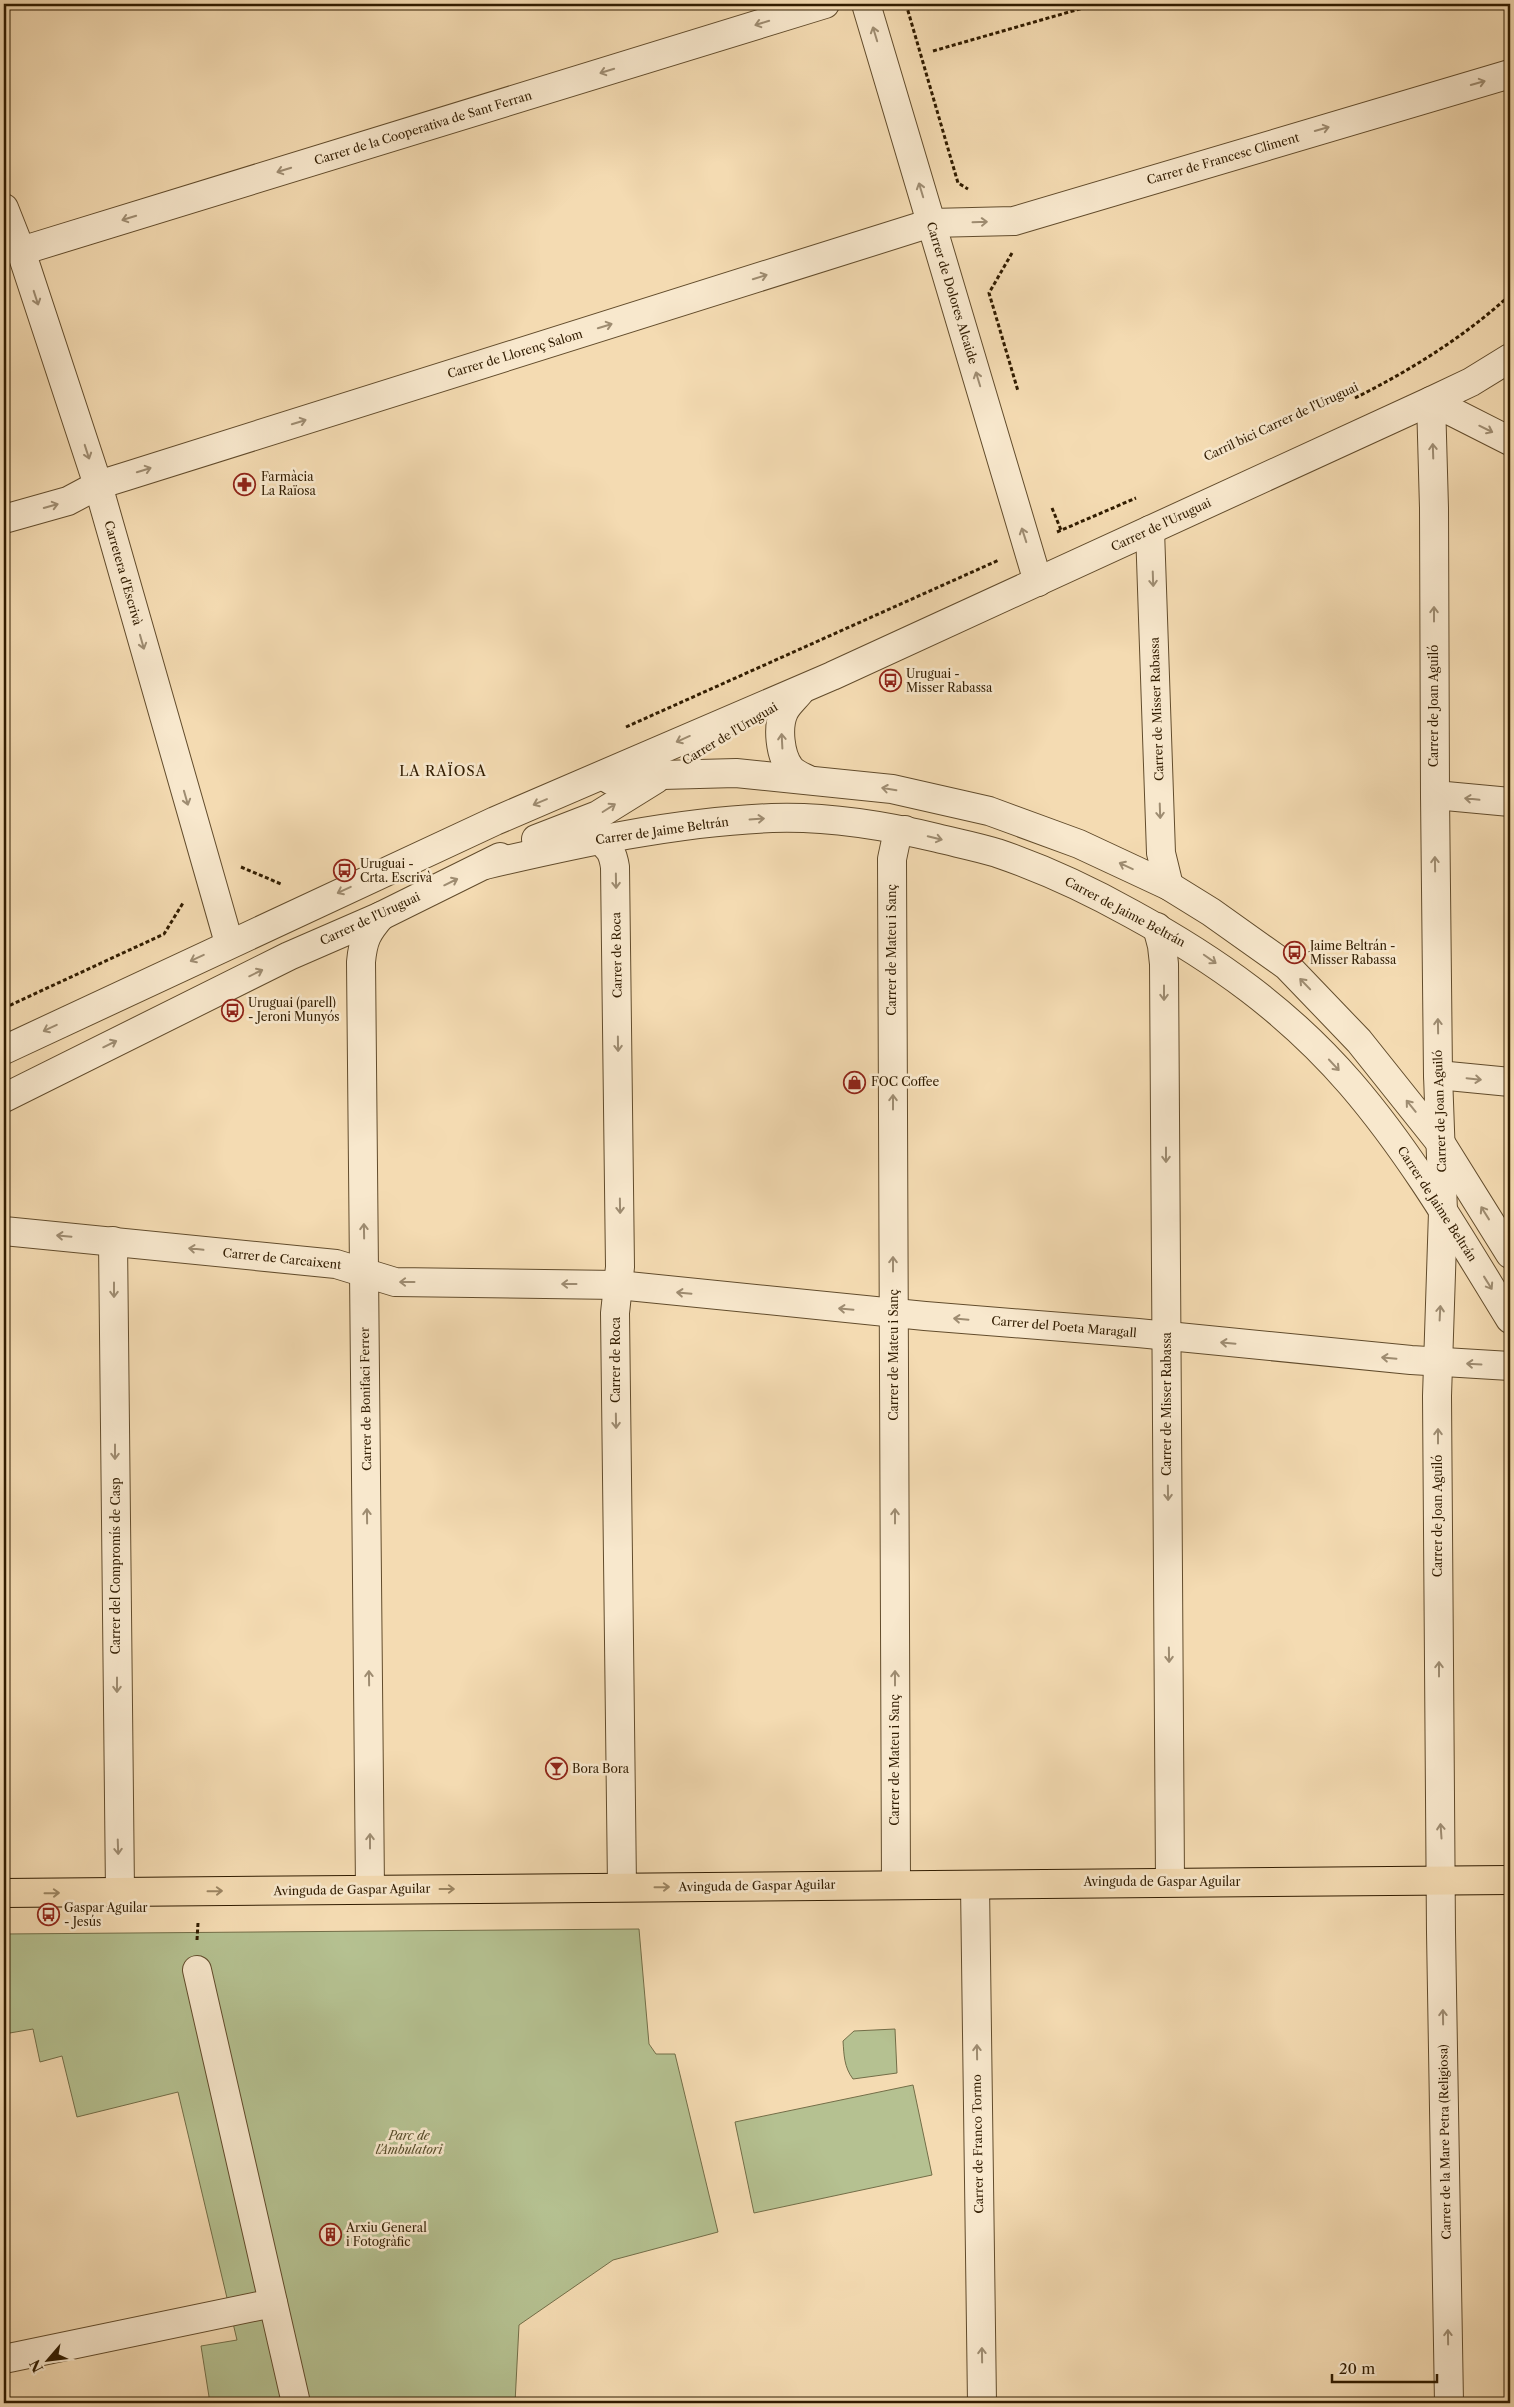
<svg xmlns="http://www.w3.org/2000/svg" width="1514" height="2407" font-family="'Libre Caslon Text',serif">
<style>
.green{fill:#b5c191;stroke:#736e48}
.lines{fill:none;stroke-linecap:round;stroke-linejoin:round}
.minor-casing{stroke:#624c2c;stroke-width:30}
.major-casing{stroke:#311c00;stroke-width:30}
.path{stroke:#311c00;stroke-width:3;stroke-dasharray:4 2.5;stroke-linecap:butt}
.minor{stroke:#f8e8cd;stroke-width:28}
.major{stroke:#f4dbb2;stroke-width:28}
.oneway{stroke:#9e8c71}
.oneway2{stroke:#9c8562}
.labels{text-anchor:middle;stroke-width:5;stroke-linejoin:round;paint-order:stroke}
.street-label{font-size:12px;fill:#311c00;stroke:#f8e8cd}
.poi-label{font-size:12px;fill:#311c00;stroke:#f8e8cd;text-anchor:start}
.park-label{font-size:12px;font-style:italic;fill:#594e2c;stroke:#f8e8cd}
.neighbourhood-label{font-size:14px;letter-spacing:1px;fill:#311c00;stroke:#f8e8cd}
</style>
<rect width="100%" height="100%" fill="#f4dbb2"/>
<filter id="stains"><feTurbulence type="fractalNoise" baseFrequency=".004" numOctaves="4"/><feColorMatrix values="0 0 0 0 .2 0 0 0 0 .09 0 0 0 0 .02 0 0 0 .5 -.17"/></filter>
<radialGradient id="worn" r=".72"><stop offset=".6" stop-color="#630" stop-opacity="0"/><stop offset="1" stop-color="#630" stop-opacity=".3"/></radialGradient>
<g class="green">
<path d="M639 1929 649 2044 656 2054H675L718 2232 613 2260 519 2325 515 2403H210L201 2346 237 2340 178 2092 77 2117 62 2056 40 2062 33 2029 4 2034V1934Z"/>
<path d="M895 2029 897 2073 853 2079C844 2067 844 2055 843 2041L854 2031Z"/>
<path d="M913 2085 932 2175 754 2213 735 2122Z"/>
</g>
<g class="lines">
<defs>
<g id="minor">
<path d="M866 4 1038 582"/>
<path d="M4 208 21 251 98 485 229 943"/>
<path d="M21 251 825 4"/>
<path d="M4 519 68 501 98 485 127 476 931 223 1014 221 1510 74"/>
<path d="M1150 530 1161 853 1169 886"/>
<path d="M799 693C794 699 787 705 784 712 777 727 780 755 790 768 795 774 801 776 807 779"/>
<path d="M610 780 662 775 736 773 892 789 989 811 1079 844 1169 886 1211 912 1287 966 1359 1041 1442 1145 1510 1254"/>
<path d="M1435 795 1510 802"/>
<path d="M536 839 598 815 656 779"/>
<path d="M598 840C610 847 613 854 615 867L620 1267 615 1313 622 1887"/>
<path d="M485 865C579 843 675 822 772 818 827 816 883 825 937 838 957 843 978 847 997 853 1044 869 1089 890 1132 914 1216 960 1288 1011 1351 1084 1413 1156 1460 1238 1510 1319"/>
<path d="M1157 927 1162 946 1164 964 1170 1882"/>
<path d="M4 1050 495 821 832 676 1431 401 1471 382 1510 358"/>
<path d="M1438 1075 1510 1082"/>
<path d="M4 1098 289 956 381 916 500 857"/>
<path d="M4 1231 336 1264 395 1282 618 1285 925 1316 1138 1333 1411 1360 1510 1366"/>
<path d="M113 1241 120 1892"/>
<path d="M896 1884 892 859 896 840 905 830"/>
<path d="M975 1885 982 2403"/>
<path d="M370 1889 361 962C363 940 367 932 381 916"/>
<path d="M197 1970 296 2403"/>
<path d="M4 2359 273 2303"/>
<path d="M1449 2403 1441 1932 1437 1396 1443 1212 1438 1075 1435 795 1434 508 1431 401 1510 441"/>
</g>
<path id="major" d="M4 1893 1510 1880"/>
</defs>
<use href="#minor" class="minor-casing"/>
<use href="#major" class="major-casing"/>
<g class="path">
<path d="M906 4 958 183 968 189"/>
<path d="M933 51 1097 4"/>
<path d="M1012 253 989 293 1018 391"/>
<path d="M1355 398C1411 370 1464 337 1510 295"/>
<path d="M1052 508 1061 530"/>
<path d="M1057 532 1136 498"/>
<path d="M626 727 999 560"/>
<path d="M241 867 281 884"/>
<path d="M4 1008 164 934 183 903"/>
<path d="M197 1940 198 1923"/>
</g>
<use href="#minor" class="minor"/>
<use href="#major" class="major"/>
</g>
<defs><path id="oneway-shaft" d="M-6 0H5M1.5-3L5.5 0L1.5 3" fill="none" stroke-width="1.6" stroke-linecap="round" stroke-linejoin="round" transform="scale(1.25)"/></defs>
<g class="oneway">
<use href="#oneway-shaft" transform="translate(762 23) rotate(163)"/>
<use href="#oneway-shaft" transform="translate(875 34) rotate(-107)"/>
<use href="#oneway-shaft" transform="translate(607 71) rotate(163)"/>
<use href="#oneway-shaft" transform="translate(1478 83) rotate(-16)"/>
<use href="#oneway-shaft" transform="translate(1322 129) rotate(-16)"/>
<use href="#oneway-shaft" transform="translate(284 170) rotate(163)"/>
<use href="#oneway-shaft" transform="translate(921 190) rotate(-107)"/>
<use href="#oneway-shaft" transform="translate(129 218) rotate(163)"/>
<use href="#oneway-shaft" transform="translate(980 222) rotate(-2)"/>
<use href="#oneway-shaft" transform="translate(760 277) rotate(-17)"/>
<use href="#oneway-shaft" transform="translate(36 298) rotate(72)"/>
<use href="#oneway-shaft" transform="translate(605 326) rotate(-17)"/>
<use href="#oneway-shaft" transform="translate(978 379) rotate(-107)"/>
<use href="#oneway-shaft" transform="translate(299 422) rotate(-17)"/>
<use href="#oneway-shaft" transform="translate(1486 429) rotate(26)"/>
<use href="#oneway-shaft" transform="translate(1433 451) rotate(-92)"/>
<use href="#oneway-shaft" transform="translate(87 452) rotate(72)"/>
<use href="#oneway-shaft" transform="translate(144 470) rotate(-17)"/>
<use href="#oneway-shaft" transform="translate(51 506) rotate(-16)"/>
<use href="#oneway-shaft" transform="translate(1024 535) rotate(-108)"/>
<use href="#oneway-shaft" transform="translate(1153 579) rotate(88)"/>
<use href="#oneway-shaft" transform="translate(1434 614) rotate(-90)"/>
<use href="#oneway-shaft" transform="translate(142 642) rotate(74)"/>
<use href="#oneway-shaft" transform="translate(683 739) rotate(156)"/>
<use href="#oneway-shaft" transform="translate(782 741) rotate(-93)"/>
<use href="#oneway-shaft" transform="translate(889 789) rotate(-171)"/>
<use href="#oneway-shaft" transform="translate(186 798) rotate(74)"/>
<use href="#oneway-shaft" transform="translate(1472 799) rotate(-174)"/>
<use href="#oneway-shaft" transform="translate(540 802) rotate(157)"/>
<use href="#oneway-shaft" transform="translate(609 808) rotate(-32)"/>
<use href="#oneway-shaft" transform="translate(1160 811) rotate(88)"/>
<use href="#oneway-shaft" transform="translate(757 819) rotate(-4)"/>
<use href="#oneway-shaft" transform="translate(935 838) rotate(14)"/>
<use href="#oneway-shaft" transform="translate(1435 864) rotate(-91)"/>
<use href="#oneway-shaft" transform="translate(1126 866) rotate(-155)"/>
<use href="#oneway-shaft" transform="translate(616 881) rotate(89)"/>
<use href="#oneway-shaft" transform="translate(451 882) rotate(-26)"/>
<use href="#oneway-shaft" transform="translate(344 890) rotate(155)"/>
<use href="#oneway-shaft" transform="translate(197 958) rotate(155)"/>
<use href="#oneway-shaft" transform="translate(1210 959) rotate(35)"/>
<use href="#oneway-shaft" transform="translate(256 973) rotate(-26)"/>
<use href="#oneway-shaft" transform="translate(1305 984) rotate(-134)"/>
<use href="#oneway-shaft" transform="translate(1164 993) rotate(90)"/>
<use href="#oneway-shaft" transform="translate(1438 1026) rotate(-91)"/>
<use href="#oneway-shaft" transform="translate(50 1028) rotate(155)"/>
<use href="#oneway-shaft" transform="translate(110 1044) rotate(-26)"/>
<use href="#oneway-shaft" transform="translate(618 1044) rotate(89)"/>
<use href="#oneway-shaft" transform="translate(1334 1065) rotate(47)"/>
<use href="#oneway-shaft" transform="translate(1474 1079) rotate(6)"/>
<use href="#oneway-shaft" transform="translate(893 1102) rotate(-90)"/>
<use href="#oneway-shaft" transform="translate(1411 1106) rotate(-129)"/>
<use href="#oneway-shaft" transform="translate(1166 1155) rotate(90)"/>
<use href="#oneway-shaft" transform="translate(620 1206) rotate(89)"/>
<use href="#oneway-shaft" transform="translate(1485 1213) rotate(-122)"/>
<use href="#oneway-shaft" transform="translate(364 1231) rotate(-91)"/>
<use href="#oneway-shaft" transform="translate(64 1236) rotate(-175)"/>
<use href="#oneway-shaft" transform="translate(196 1249) rotate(-174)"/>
<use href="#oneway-shaft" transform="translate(893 1264) rotate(-90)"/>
<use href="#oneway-shaft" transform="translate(407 1282) rotate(-180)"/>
<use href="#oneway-shaft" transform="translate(1488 1283) rotate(58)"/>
<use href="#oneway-shaft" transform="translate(569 1284) rotate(-180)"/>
<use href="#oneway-shaft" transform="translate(114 1290) rotate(90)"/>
<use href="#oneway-shaft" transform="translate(684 1293) rotate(-175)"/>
<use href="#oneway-shaft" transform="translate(846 1309) rotate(-175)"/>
<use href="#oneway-shaft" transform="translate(1440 1313) rotate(-87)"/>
<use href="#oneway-shaft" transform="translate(961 1319) rotate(-175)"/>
<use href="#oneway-shaft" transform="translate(1228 1343) rotate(-175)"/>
<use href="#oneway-shaft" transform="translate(1389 1358) rotate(-175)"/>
<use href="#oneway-shaft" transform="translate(1474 1364) rotate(-177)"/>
<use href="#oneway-shaft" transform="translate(616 1421) rotate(89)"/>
<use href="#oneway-shaft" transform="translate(1438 1436) rotate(-90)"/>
<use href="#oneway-shaft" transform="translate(115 1452) rotate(90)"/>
<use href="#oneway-shaft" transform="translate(1168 1493) rotate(89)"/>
<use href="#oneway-shaft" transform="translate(367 1516) rotate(-91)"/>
<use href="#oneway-shaft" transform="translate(895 1516) rotate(-90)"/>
<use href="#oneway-shaft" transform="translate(1169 1655) rotate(89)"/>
<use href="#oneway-shaft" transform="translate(1439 1669) rotate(-90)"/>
<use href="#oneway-shaft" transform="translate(369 1678) rotate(-91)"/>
<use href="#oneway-shaft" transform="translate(895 1678) rotate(-90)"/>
<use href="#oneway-shaft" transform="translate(117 1685) rotate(90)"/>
<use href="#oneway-shaft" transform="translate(1441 1831) rotate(-94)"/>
<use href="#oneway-shaft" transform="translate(370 1841) rotate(-90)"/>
<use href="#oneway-shaft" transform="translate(118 1847) rotate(88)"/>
<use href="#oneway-shaft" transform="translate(1443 2017) rotate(-91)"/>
<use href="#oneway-shaft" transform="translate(977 2052) rotate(-91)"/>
<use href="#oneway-shaft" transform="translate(1448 2337) rotate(-91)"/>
<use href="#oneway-shaft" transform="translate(982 2355) rotate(-91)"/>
</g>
<g class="oneway2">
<use href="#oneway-shaft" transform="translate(662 1887) rotate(-1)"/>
<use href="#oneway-shaft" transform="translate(447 1889)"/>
<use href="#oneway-shaft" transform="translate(215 1891) rotate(-1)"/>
<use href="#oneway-shaft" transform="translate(52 1893) rotate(-1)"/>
</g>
<defs>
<symbol id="pharmacy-ring" viewBox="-11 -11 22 22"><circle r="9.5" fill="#f8e8cd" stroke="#8f2418" stroke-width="1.5"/><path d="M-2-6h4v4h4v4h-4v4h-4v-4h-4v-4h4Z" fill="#8f2418"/></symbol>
<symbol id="bus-ring" viewBox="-11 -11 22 22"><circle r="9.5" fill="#f8e8cd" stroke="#8f2418" stroke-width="1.5"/><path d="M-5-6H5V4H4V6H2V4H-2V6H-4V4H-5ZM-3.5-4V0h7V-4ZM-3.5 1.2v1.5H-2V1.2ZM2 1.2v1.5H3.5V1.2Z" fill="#8f2418"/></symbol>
<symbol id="shop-ring" viewBox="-11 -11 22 22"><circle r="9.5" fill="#f8e8cd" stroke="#8f2418" stroke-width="1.5"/><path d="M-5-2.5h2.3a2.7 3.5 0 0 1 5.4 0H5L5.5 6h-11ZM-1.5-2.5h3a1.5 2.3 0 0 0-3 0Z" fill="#8f2418"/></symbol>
<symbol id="bar-ring" viewBox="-11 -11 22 22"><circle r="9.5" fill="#f8e8cd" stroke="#8f2418" stroke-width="1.5"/><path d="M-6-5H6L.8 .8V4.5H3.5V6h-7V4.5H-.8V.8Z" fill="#8f2418"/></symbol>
<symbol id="building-ring" viewBox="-11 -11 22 22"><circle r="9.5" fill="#f8e8cd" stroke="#8f2418" stroke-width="1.5"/><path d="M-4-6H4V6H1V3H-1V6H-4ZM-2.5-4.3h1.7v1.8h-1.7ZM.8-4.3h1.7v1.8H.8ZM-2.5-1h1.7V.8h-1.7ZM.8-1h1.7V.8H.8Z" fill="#8f2418"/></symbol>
</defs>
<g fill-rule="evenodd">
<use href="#pharmacy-ring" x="232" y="472" width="25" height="25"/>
<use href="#bus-ring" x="878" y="668" width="25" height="25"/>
<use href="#bus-ring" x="332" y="858" width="25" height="25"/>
<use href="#bus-ring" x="1282" y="940" width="25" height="25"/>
<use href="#bus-ring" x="220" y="998" width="25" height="25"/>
<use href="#shop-ring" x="842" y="1070" width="25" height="25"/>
<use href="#bar-ring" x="544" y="1756" width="25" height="25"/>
<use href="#bus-ring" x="36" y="1902" width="25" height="25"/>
<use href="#building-ring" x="318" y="2222" width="25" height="25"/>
</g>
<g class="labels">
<g class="street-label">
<text transform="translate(423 128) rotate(-17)" y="4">Carrer de la Cooperativa de Sant Ferran</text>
<text transform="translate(1223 159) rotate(-16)" y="4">Carrer de Francesc Climent</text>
<text transform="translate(952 293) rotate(73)" y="4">Carrer de Dolores Alcaide</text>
<text transform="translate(515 354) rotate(-17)" y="4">Carrer de Llorenç Salom</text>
<text transform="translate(1281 422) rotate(-25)" y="4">Carril bici Carrer de l'Uruguai</text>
<text transform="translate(1161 525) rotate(-25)" y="4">Carrer de l'Uruguai</text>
<text transform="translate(123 573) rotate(74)" y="4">Carretera d'Escrivà</text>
<text transform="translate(1434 706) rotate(-90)" y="4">Carrer de Joan Aguiló</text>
<text transform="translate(1157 709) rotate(-92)" y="4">Carrer de Misser Rabassa</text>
<text transform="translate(730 734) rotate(-31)" y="4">Carrer de l'Uruguai</text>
<text transform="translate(662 831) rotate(-8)" y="4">Carrer de Jaime Beltrán</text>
<text transform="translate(1125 912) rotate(28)" y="4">Carrer de Jaime Beltrán</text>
<text transform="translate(370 919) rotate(-25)" y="4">Carrer de l'Uruguai</text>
<text transform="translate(892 950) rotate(-90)" y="4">Carrer de Mateu i Sanç</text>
<text transform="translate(617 955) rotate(-91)" y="4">Carrer de Roca</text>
<text transform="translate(1440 1111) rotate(-92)" y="4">Carrer de Joan Aguiló</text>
<text transform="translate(1437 1204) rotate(57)" y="4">Carrer de Jaime Beltrán</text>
<text transform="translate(282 1259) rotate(6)" y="4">Carrer de Carcaixent</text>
<text transform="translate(1064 1327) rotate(5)" y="4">Carrer del Poeta Maragall</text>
<text transform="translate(894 1355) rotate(-90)" y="4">Carrer de Mateu i Sanç</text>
<text transform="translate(616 1360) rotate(-90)" y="4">Carrer de Roca</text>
<text transform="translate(366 1399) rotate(-91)" y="4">Carrer de Bonifaci Ferrer</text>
<text transform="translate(1167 1404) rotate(-90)" y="4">Carrer de Misser Rabassa</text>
<text transform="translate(1438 1516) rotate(-90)" y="4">Carrer de Joan Aguiló</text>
<text transform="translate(116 1566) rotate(-90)" y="4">Carrer del Compromís de Casp</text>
<text transform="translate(895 1760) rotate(-90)" y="4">Carrer de Mateu i Sanç</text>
<text x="1162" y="1886">Avinguda de Gaspar Aguilar</text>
<text transform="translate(757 1886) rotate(-1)" y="4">Avinguda de Gaspar Aguilar</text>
<text transform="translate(352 1890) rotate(-1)" y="4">Avinguda de Gaspar Aguilar</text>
<text transform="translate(1445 2142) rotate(-91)" y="4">Carrer de la Mare Petra (Religiosa)</text>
<text transform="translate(978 2144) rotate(-91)" y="4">Carrer de Franco Tormo</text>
</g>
<g class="poi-label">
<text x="261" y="481">Farmàcia<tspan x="261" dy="14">La Raïosa</tspan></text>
<text x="906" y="678">Uruguai -<tspan x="906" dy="14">Misser Rabassa</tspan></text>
<text x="360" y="868">Uruguai -<tspan x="360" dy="14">Crta. Escrivà</tspan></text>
<text x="1310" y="950">Jaime Beltrán -<tspan x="1310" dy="14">Misser Rabassa</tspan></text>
<text x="248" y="1007">Uruguai (parell)<tspan x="248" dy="14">- Jeroni Munyós</tspan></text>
<text x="871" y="1086">FOC Coffee</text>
<text x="572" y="1773">Bora Bora</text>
<text x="64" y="1912">Gaspar Aguilar<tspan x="64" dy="14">- Jesús</tspan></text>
<text x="346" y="2232">Arxiu General<tspan x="346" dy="14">i Fotogràfic</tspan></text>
</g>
<g class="park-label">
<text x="409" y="2140">Parc de<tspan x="409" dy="14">l'Ambulatori</tspan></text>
</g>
<g class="neighbourhood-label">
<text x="443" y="776">LA RAÏOSA</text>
</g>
</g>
<rect width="1514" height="2407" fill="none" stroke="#f4dbb2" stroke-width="20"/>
<rect x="5" y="5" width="1504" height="2397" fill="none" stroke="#311c00" stroke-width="2.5"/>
<rect x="10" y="10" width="1494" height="2387" fill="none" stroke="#311c00"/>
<g transform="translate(48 2360) rotate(242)" stroke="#f8e8cd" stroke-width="4" paint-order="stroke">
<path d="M0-4L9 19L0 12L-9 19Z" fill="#311c00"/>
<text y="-8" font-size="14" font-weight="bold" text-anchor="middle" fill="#311c00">N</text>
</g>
<path d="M1332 2374v8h105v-8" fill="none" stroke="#311c00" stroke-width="2.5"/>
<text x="1339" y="2374" font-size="15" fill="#311c00" stroke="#f8e8cd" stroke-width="4" paint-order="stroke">20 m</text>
<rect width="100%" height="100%" filter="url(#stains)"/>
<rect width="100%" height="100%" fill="url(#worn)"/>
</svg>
